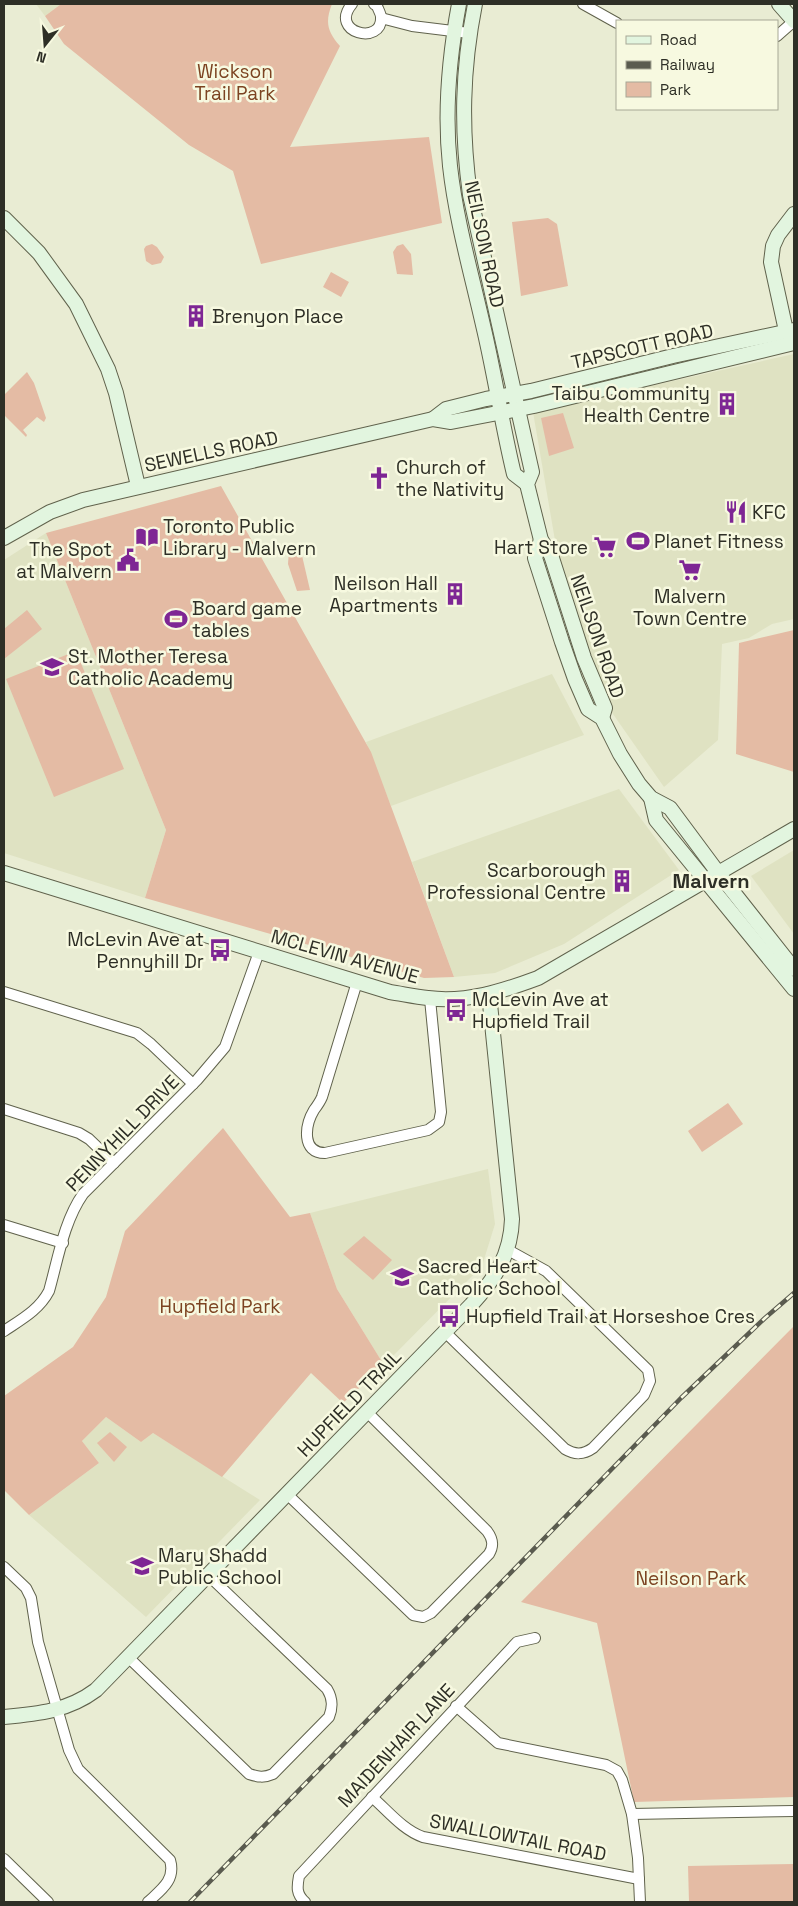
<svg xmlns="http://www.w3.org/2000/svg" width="798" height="1906" font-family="'Space Grotesk',sans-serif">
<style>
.built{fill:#dfe2c2}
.green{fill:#e4bba4}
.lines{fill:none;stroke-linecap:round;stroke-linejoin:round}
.street-casing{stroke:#60624c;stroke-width:12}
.secondary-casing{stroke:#60624c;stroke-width:16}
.street{stroke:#fff;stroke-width:10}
.secondary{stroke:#e2f5df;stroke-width:14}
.rail-casing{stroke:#5a5b4f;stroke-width:4.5}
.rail{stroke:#f7f9e0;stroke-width:2.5;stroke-dasharray:8;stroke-linecap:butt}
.labels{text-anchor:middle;stroke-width:5;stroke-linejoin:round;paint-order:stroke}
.park-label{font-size:19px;fill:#7c4321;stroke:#f7f9e0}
.street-label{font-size:19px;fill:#2e2f26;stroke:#f7f9e0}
.poi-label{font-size:19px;fill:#2e2f26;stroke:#f7f9e0;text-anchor:start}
.neighbourhood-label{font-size:20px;font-weight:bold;fill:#2e2f26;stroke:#f7f9e0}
</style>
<rect width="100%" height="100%" fill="#e9ecd3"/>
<g class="built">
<path d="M36 4H61L45 16Z"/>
<path d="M794 354V619L772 624 749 638 722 644 718 740 664 787 606 704 557 552 533 412Z"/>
<path d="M46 533 166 830 145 898 4 853V560Z"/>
<path d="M552 674 584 735 391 806 366 742Z"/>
<path d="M619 789 679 870 564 944 495 973 454 977 412 862Z"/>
<path d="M794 850V934L751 876Z"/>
<path d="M488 1169 495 1224 482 1266 384 1365 337 1289 310 1213Z"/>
<path d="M106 1417 141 1442 153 1433 260 1500 146 1617 29 1515 99 1463 82 1441Z"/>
</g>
<g class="green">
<path d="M61 4H332C325 22 327 31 340 46L290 147 429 137 442 223 261 264 233 171 189 145 64 44 45 16Z"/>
<path d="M548 218 557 224 568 286 521 296 512 222Z"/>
<path d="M152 244 157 247 164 257 161 263 152 265 146 261 144 249 146 246Z"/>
<path d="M403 244 411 254 413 275 397 274 393 252 397 246Z"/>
<path d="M331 272 349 282 341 297 323 287Z"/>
<path d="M27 372 34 383 46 418 44 422 37 417 23 430 27 435 26 437 4 415V395Z"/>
<path d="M563 413 574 448 549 456 541 418Z"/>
<path d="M221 486 371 752 454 977 424 978 145 898 166 830 46 533Z"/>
<path d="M300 547 310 590 297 591 288 564 289 550Z"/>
<path d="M27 610 42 629 4 659V629Z"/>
<path d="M794 630V772L736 754 739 643Z"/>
<path d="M76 651 124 769 54 797 6 679Z"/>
<path d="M728 1103 743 1124 702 1152 688 1131Z"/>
<path d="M223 1128 290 1217 310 1213 337 1289 384 1365 343 1403 311 1373 222 1477 153 1433 141 1442 106 1417 82 1441 99 1463 29 1515 4 1490V1396L73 1347 106 1297 125 1231Z"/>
<path d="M364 1236 392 1260 373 1280 343 1254Z"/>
<path d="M794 1326V1797L634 1802 597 1623 521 1602Z"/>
<path d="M110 1432 127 1447 114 1462 97 1443Z"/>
<path d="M794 1864V1902H689L688 1866Z"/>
</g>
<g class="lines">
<defs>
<g id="street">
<path d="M352 4C328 33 383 46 381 17 381 14 378 9 377 6L374 4"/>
<path d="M583 4 617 23"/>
<path d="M381 18 412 26 469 33"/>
<path d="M777 36 794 21"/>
<path d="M357 982 322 1097C320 1102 317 1106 314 1110 305 1125 301 1153 325 1153L428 1130 439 1122 441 1112 430 999"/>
<path d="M4 992 137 1033 151 1044 193 1084"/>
<path d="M4 1109 79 1133 89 1139 114 1163"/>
<path d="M4 1225 63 1243"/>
<path d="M4 1331C22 1319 39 1310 49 1291 58 1259 64 1221 83 1194L197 1080 225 1047 259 952"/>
<path d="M445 1332 565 1449C575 1455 583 1455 593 1448L644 1395 650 1381 648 1370 546 1271 508 1250"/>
<path d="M287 1494 413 1615 423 1617 431 1613 489 1554C494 1546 493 1539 487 1531L367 1412"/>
<path d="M4 1567 26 1588 31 1598 38 1642 69 1750 78 1769 170 1860C176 1880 161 1890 148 1902"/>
<path d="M129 1658 249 1774C258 1777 264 1778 273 1774L329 1717C333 1707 333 1699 327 1689L208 1575"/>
<path d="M456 1706 498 1743 606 1765 617 1771 622 1780 632 1814 638 1858 640 1902"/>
<path d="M372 1797C388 1811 403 1830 423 1837L639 1879"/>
<path d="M632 1814 794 1811"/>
<path d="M4 1859 48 1902"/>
<path d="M305 1902C296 1894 297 1887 299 1876L517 1642 535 1638"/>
</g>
<g id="secondary">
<path d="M459 4C449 58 444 111 450 166 456 220 471 272 483 325 495 375 502 425 514 474L527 484"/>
<path d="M475 4C462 70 461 129 470 195L532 472 527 484 541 540 551 555 584 658 605 708 602 718"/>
<path d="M779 4 794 21"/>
<path d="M4 218 39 253 76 304 108 369 116 393 138 486"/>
<path d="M788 340 771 262 773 246 778 235 794 214"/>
<path d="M433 419 446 409 486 399 531 391 673 356 794 330"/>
<path d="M4 538 50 512 83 500 433 419 451 422 534 406 794 343"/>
<path d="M541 540 535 558 562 642 575 679 588 709 602 718 620 754 639 784 651 798 670 808 719 874 794 969"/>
<path d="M651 798 656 820 794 989"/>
<path d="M4 873 390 992C403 994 416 997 428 998 466 1003 503 991 538 978L794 829"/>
<path d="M4 1717C38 1714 68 1711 96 1690L471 1305C495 1279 511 1255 512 1219L489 994"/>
</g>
</defs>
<use href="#street" class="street-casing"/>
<use href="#secondary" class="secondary-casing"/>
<use href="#street" class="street"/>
<use href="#secondary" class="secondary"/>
<defs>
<path id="rail" d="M190 1902 681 1398 765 1318 794 1293"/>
</defs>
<use href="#rail" class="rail-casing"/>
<use href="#rail" class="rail"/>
</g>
<defs>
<symbol id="building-bare" viewBox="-9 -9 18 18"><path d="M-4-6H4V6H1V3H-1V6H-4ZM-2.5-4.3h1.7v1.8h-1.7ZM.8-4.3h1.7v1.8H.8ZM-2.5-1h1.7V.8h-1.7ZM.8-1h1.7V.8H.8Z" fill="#7e2694" stroke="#f7f9e0" stroke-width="2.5" paint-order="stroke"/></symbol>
<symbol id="church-bare" viewBox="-9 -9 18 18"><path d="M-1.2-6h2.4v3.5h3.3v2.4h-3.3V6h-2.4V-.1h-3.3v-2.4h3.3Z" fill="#7e2694" stroke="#f7f9e0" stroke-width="2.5" paint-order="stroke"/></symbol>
<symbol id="restaurant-bare" viewBox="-9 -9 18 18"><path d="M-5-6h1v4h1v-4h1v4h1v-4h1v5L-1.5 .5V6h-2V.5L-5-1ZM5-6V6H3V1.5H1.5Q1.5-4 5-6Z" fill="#7e2694" stroke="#f7f9e0" stroke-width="2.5" paint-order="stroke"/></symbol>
<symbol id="library-bare" viewBox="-9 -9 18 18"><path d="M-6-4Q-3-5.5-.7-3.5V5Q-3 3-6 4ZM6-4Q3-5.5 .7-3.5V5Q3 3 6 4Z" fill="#7e2694" stroke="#f7f9e0" stroke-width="2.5" paint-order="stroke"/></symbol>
<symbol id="stadium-bare" viewBox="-9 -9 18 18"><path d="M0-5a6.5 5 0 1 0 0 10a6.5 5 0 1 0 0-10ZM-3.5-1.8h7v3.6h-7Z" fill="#7e2694" stroke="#f7f9e0" stroke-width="2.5" paint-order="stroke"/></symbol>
<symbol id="supermarket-bare" viewBox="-9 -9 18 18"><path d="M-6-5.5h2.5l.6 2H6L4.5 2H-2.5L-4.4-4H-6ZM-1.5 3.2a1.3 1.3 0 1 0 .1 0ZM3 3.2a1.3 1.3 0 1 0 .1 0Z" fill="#7e2694" stroke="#f7f9e0" stroke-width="2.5" paint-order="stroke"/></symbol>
<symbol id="civic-bare" viewBox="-9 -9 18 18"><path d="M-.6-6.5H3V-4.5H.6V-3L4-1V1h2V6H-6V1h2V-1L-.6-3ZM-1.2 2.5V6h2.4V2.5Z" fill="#7e2694" stroke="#f7f9e0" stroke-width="2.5" paint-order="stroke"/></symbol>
<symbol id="school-bare" viewBox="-9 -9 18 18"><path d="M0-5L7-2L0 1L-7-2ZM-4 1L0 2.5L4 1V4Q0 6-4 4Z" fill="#7e2694" stroke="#f7f9e0" stroke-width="2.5" paint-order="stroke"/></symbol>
<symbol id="bus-bare" viewBox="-9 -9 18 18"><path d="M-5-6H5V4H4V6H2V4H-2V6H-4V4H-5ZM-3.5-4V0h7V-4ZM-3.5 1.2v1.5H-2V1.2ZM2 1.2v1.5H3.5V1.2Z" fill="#7e2694" stroke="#f7f9e0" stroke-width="2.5" paint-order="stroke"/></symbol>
</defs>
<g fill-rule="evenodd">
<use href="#building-bare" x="180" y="300" width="32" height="32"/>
<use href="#building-bare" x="711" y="388" width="32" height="32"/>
<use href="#church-bare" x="363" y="462" width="32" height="32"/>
<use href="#restaurant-bare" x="720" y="496" width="32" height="32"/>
<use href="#library-bare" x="131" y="521" width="32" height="32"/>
<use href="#stadium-bare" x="622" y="525" width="32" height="32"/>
<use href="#supermarket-bare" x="589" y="531" width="32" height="32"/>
<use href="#civic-bare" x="112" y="544" width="32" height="32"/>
<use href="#supermarket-bare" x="674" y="554" width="32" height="32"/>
<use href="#building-bare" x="439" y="578" width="32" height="32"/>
<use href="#stadium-bare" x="160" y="603" width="32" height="32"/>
<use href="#school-bare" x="36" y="651" width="32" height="32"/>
<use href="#building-bare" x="606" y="865" width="32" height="32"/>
<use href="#bus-bare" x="204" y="934" width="32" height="32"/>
<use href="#bus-bare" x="440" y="994" width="32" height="32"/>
<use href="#school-bare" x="386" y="1261" width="32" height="32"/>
<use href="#bus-bare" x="433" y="1300" width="32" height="32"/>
<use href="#school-bare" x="126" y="1550" width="32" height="32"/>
</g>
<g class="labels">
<g class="park-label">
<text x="235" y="78">Wickson<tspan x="235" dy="22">Trail Park</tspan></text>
<text x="220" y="1313">Hupfield Park</text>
<text x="691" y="1585">Neilson Park</text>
</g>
<g class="street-label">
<text transform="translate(485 244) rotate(78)" y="7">NEILSON ROAD</text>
<text transform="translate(642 346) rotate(-13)" y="7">TAPSCOTT ROAD</text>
<text transform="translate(211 451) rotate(-12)" y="7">SEWELLS ROAD</text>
<text transform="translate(598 636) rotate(71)" y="7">NEILSON ROAD</text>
<text transform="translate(345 956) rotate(16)" y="7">MCLEVIN AVENUE</text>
<text transform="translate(122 1133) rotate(-46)" y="7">PENNYHILL DRIVE</text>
<text transform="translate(349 1403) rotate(-46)" y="7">HUPFIELD TRAIL</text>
<text transform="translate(396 1745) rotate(-47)" y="7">MAIDENHAIR LANE</text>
<text transform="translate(518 1837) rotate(11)" y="7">SWALLOWTAIL ROAD</text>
</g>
<g class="poi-label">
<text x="212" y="323">Brenyon Place</text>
<text x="710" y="400" text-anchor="end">Taibu Community<tspan x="710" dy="22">Health Centre</tspan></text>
<text x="396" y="474">Church of<tspan x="396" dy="22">the Nativity</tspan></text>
<text x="752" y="519">KFC</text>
<text x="163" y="533">Toronto Public<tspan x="163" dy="22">Library - Malvern</tspan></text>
<text x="654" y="548">Planet Fitness</text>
<text x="588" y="554" text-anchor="end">Hart Store</text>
<text x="112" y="556" text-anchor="end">The Spot<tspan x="112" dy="22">at Malvern</tspan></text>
<text x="438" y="590" text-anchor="end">Neilson Hall<tspan x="438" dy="22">Apartments</tspan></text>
<text x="690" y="603" text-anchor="middle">Malvern<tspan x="690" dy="22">Town Centre</tspan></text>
<text x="192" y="615">Board game<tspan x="192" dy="22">tables</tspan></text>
<text x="68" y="663">St. Mother Teresa<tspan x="68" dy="22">Catholic Academy</tspan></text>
<text x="606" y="877" text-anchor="end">Scarborough<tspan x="606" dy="22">Professional Centre</tspan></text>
<text x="204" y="946" text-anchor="end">McLevin Ave at<tspan x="204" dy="22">Pennyhill Dr</tspan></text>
<text x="472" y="1006">McLevin Ave at<tspan x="472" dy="22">Hupfield Trail</tspan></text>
<text x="418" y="1273">Sacred Heart<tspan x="418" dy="22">Catholic School</tspan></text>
<text x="466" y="1323">Hupfield Trail at Horseshoe Cres</text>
<text x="158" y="1562">Mary Shadd<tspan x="158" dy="22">Public School</tspan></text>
</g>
<g class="neighbourhood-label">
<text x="711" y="888">Malvern</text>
</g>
</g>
<rect width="798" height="1906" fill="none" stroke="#2e2f26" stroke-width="10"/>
<rect x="616" y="20" width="162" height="90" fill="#f7f9e0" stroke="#a7a896"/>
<rect x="626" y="36" width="25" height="8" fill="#e2f5df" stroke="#a7a896"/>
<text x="660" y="45" font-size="15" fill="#2e2f26">Road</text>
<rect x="626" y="61" width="25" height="8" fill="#5a5b4f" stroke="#a7a896"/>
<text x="660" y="70" font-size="15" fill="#2e2f26">Railway</text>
<rect x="626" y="82" width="25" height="15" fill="#e4bba4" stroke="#a7a896"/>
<text x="660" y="95" font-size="15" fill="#2e2f26">Park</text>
<g transform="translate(45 45) rotate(197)" stroke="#f7f9e0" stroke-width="4" paint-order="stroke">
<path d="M0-4L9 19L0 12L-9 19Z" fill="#2e2f26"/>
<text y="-8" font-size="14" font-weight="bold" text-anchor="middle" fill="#2e2f26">N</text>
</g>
</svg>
